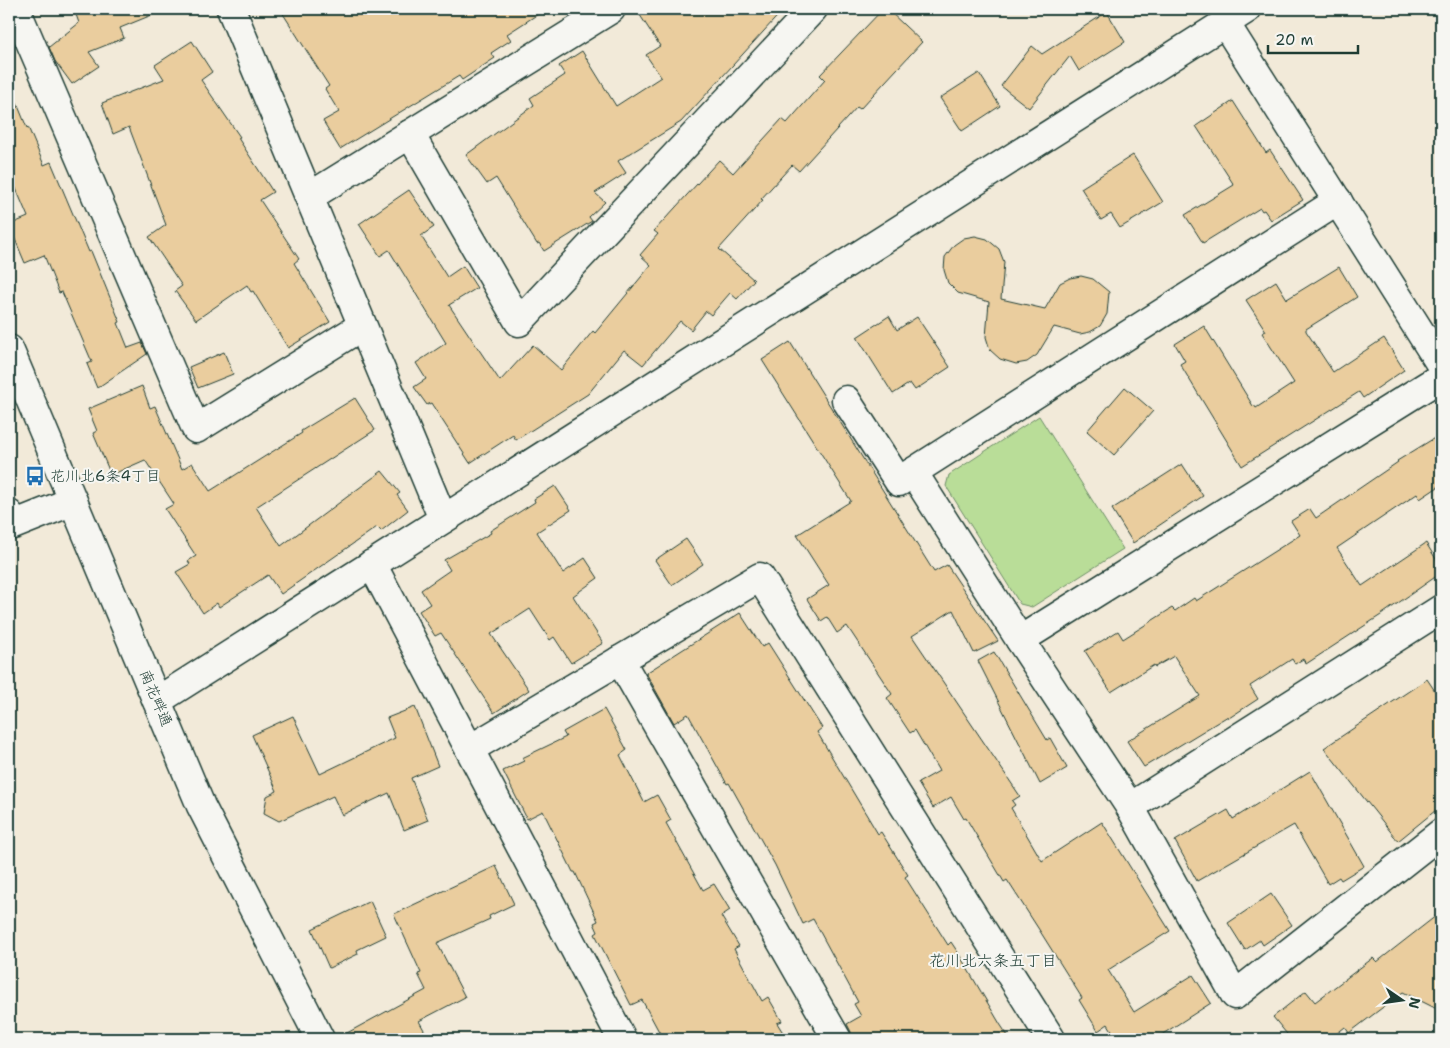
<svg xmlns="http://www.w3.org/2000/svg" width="1450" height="1048" font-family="'Shantell Sans','Klee One',sans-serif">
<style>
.green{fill:#b9dd98;stroke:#6c8d66}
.building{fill:#eacd9e;stroke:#1f3d34}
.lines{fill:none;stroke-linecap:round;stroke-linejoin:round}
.minor-casing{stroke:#1f3d34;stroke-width:31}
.minor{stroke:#f6f6f2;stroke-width:28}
.labels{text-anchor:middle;stroke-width:4;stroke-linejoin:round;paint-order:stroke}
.poi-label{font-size:15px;fill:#1f3d34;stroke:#f6f6f2;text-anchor:start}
.street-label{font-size:15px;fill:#1f3d34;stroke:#f6f6f2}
.neighbourhood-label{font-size:16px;fill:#1f3d34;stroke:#f6f6f2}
</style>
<rect width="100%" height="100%" fill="#f2ead9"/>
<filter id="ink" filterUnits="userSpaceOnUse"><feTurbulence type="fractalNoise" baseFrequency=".02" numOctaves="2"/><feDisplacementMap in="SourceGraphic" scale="10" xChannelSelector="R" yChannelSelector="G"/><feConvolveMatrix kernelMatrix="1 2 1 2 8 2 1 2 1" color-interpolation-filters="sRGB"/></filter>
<g filter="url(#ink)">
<path class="green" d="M1039 416 1123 549 1032 607 1020 604 946 486 949 475Z"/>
<g class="building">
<path d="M74 9H164V10L120 28 124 38 89 52 99 66 72 84 55 61 49 47 79 23Z"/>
<path d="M280 9H546L507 34 511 40 491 53 495 58 462 80 459 76 340 149 323 121 339 112 325 89 329 86Z"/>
<path d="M636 9H784L681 122 618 161 626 173 595 193 605 202 589 217 592 221 544 251 539 243 537 244 496 178 487 184 466 155 534 105 530 98 565 75 559 66 582 51 616 106 661 77 646 55 660 46Z"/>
<path d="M883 9H887L922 42 860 109 857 107 799 171 792 165 761 199 763 200 719 249 754 280 737 299 730 293 711 315 706 311 691 330 680 321 643 365 624 350 588 394 516 440 513 435 470 463 431 403 427 405 414 387 426 379 416 363 446 343 389 250 380 256 359 224 409 190 434 227 421 236 447 277 463 266 477 288 449 305 500 381 533 345 561 370 593 331 595 333 651 265 640 255 658 234 654 231 719 160 733 173 782 119 787 123 825 80 820 75Z"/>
<path d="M1107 12 1125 42 1079 71 1070 56 1029 108 1001 86 1032 46 1042 54Z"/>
<path d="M192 41 212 72 201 80 240 137 238 138 273 192 260 200 299 259 294 263 330 322 288 348 253 291 251 292 247 285 196 320 175 291 182 286 149 237 166 225 129 127 113 134 102 103 164 79 155 65Z"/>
<path d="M979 73 1000 106 962 131 940 98Z"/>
<path d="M9 86H10L27 128 28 127 44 165 51 162 89 252 91 251 120 322 118 323 128 348 142 343 147 354 97 388 87 364 92 362 62 292 59 293 44 255 25 263 9 225 28 217 9 172Z"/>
<path d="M1233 101 1266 153 1270 150 1303 200 1271 220 1264 210 1262 211 1260 208 1203 243 1185 215 1234 185 1196 126Z"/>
<path d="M1133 155 1163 202 1120 228 1111 214 1101 220 1081 188Z"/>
<path d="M975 236 987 239 999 249 1004 262 1001 299 1045 309 1060 283 1070 278 1081 276 1093 279 1109 292 1107 314 1100 326 1090 332 1080 334 1054 327 1037 355 1027 362 1016 364 1000 359 990 350 986 337 989 302 958 293 948 283 944 270 945 257 954 245 964 238Z"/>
<path d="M1339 267 1357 297 1306 329V331L1333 372 1384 338 1404 370 1363 398 1359 392 1242 466 1180 364 1185 361 1175 344 1204 326 1253 406 1254 405 1256 408 1294 383 1262 333 1266 331 1246 300 1276 281 1287 299Z"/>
<path d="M889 316 897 330 917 317 950 367 915 390 910 383 893 394 857 337Z"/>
<path d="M790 342 934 572 947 565 998 641 974 653 953 610 912 636 1020 796 1012 801 1015 805 1011 808 1042 861 1102 822 1170 931 1108 970 1134 1012 1193 975 1211 1003 1155 1039H1117L1108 1024 1098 1031 1079 1000 1082 998 1038 928 1007 880 1004 882 966 818 964 819 951 797 933 808 918 783 939 771 915 730 910 733 887 698 892 694 847 626 837 633 827 617 821 621 807 599 829 585 797 535 851 501 762 360Z"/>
<path d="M224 352 233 374 198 388 189 367Z"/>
<path d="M142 386 150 408 155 406 182 469 192 463 210 491 302 433 301 431 355 398 375 430 256 507 281 546 382 471 400 493 397 495 408 510 381 531 377 527 281 594 268 575 219 607 217 603 203 613 176 572 190 564 188 561 196 556 165 509 174 504 145 460 111 475 93 433 97 431 88 409Z"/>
<path d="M1125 387 1153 411 1114 455 1087 431Z"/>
<path d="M1441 434V485L1420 499 1417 494 1337 548 1362 586 1426 543 1441 567V573L1381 615 1306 664 1303 659 1295 664 1292 659 1250 686 1258 699 1229 718 1228 716 1144 767 1127 741 1200 696 1174 656 1155 667 1154 665 1111 692 1085 651 1118 631 1123 639 1172 608 1175 611 1194 598 1196 601 1300 535 1291 521 1310 509 1316 518 1398 462 1397 461Z"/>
<path d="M1182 464 1203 496 1133 543 1112 509Z"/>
<path d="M555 486 571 510 537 532 563 573 585 558 598 578 573 596 603 643 571 663 554 637 550 640 530 609 491 634 529 690 494 713 441 633 435 636 419 611 430 604 421 590 450 570 444 560 491 533 490 531 535 502 534 499Z"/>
<path d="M686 539 703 564 672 585 655 560Z"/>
<path d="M740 613 762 647 768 643 822 728 817 732 878 834 881 832 908 875 905 877 948 945 951 942 957 951 1000 1024 1010 1039H853L851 1032 847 1024 861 1016 854 1004 858 1002 813 919 803 924 775 865 729 783 727 784 688 714 674 723 646 673Z"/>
<path d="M994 652 1047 740 1050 738 1067 768 1040 784 978 661Z"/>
<path d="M1427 679 1441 700V806L1398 841 1324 748Z"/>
<path d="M415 707 438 766 411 778 428 820 404 830 389 793 342 815 333 796 279 821 264 813 267 796 277 791 252 735 293 716 320 774 395 738 387 718Z"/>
<path d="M604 709 627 750 620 755 644 802 657 795 671 820 666 823 703 890 714 884 730 910 721 916 739 946 734 949 762 1001 768 997 782 1021 777 1023 787 1039H663L642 1000 631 1005 595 934 598 932 594 923 598 921 575 872H573L543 811 527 819 503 771 524 761 522 758 566 737 563 732Z"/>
<path d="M1310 771 1364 866 1341 880 1339 877 1328 884 1294 825 1197 881 1175 841 1228 810 1233 819Z"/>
<path d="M496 866 514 904 489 916 490 919 437 943 465 997 419 1021 429 1039H336L426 990 418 974 421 973 394 914Z"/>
<path d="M1271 894 1292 925 1263 945 1260 940 1245 950 1228 923Z"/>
<path d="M370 901 386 936 357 950 358 954 329 968 312 929Z"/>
<path d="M1441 912V1011L1403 992 1349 1033 1345 1027 1330 1039H1291L1273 1017 1306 991 1315 1002 1373 958 1377 962Z"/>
</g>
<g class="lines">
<defs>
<g id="minor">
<path d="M16 9 196 429 362 326"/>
<path d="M231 9 443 519"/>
<path d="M1225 23 1441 365"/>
<path d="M410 134 519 322 813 9"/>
<path d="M309 197 611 9"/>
<path d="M9 349 201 806 320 1039"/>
<path d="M846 400 899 482 913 472 1338 201"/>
<path d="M913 472 1020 640 1130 807 1235 995 1441 833"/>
<path d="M9 514 13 525 73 501"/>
<path d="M372 564 622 1039"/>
<path d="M1020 640 1441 377"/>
<path d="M620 660 837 1039"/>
<path d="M157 701 1247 9"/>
<path d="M470 749 760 577 1051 1039"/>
<path d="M1130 807 1441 609"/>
</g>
</defs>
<use href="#minor" class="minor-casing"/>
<use href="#minor" class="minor"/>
</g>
</g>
<defs>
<symbol id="bus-bare" viewBox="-9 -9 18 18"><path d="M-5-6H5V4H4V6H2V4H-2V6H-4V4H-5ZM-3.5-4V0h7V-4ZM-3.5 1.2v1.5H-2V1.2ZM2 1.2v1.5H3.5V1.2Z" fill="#1f6fb2" stroke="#f6f6f2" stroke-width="2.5" paint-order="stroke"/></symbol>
</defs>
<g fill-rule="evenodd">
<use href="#bus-bare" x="21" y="462" width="28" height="28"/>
</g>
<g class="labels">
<g class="poi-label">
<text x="50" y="481">花川北6条4丁目</text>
</g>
<g class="street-label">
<text transform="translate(156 698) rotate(67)" y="5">南花畔通</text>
</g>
<g class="neighbourhood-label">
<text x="993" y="966">花川北六条五丁目</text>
</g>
</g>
<rect width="1450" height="1048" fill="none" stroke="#f6f6f2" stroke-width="30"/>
<rect x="15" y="15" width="1420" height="1018" fill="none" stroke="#1f3d34" stroke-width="2" filter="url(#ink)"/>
<g transform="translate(1402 1000) rotate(103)" stroke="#f6f6f2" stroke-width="4" paint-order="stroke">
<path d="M0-4L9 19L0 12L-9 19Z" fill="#1f3d34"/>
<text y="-8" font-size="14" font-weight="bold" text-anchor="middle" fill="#1f3d34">N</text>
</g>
<path d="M1268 45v8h90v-8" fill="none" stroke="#1f3d34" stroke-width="2.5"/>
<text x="1275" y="45" font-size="15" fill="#1f3d34" stroke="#f6f6f2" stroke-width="4" paint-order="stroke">20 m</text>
</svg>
